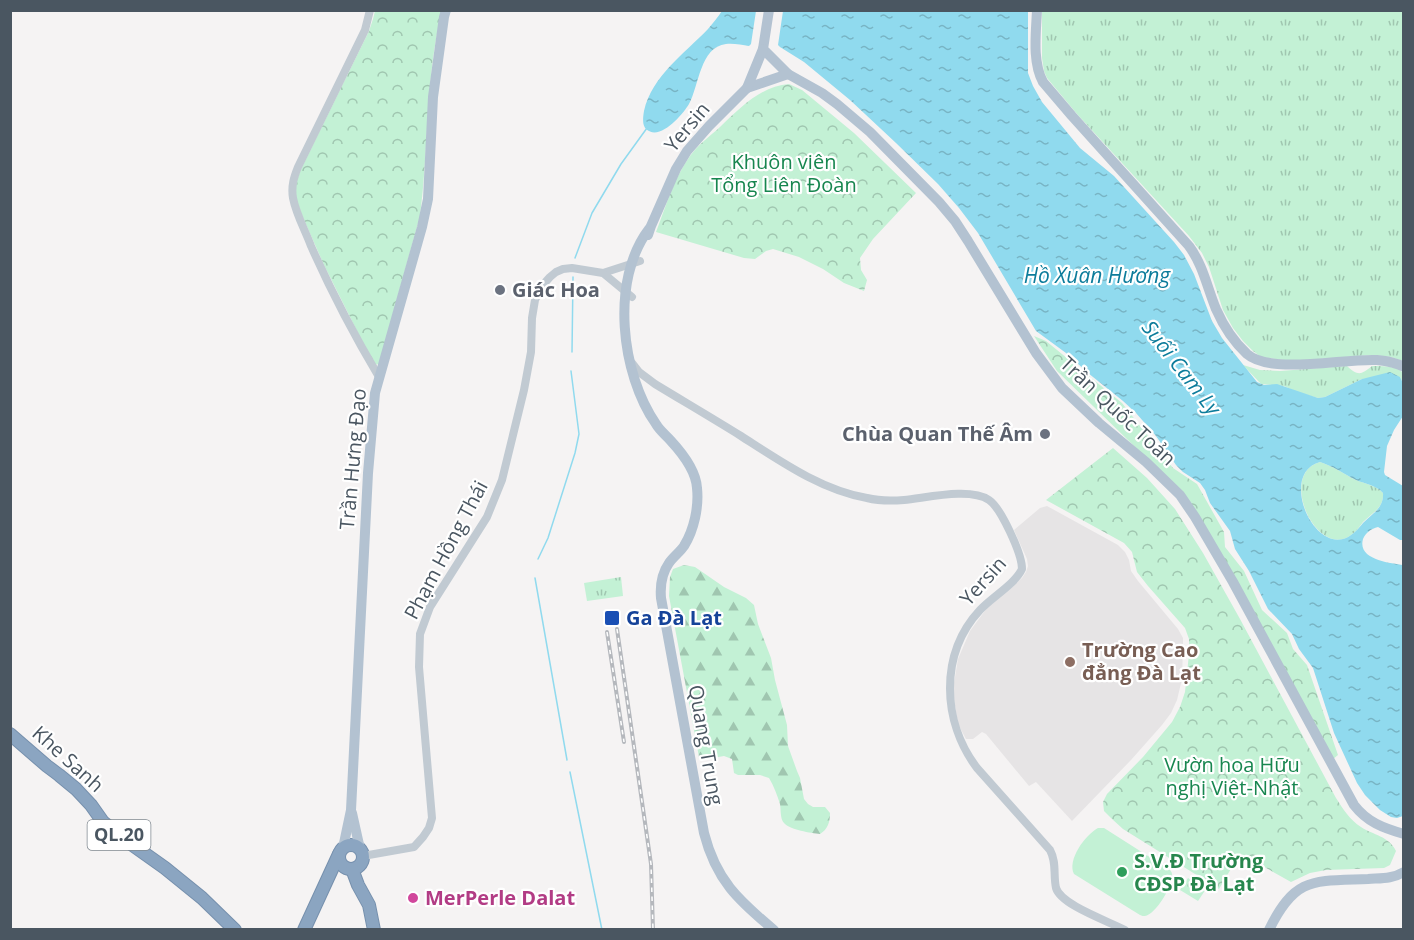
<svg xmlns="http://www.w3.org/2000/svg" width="1414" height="940" font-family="'Open Sans',sans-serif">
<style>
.education{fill:#e6e4e5}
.grass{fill:url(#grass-tufts)}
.forest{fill:url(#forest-firs)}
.park{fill:url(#park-crowns)}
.pitch{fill:#c3f1d5}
.water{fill:url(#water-ripples);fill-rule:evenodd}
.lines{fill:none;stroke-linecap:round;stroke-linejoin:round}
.stream{stroke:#90daee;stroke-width:1.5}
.highway-casing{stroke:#7690ad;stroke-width:14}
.minor{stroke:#c1cad2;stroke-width:8}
.major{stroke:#b3c2d1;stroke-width:10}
.highway{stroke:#8ba5c1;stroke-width:12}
.rail-casing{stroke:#b5b8bd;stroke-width:4}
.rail{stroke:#fff;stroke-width:1.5;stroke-dasharray:4.5;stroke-linecap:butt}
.worship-dot{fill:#6b7280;stroke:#fff;stroke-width:2}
.transit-dot{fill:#1a4fb4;stroke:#fff;stroke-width:2}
.education-dot{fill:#8d6e63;stroke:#fff;stroke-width:2}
.leisure-dot{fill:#2e9e5b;stroke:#fff;stroke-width:2}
.hotel-dot{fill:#d1479c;stroke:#fff;stroke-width:2}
.labels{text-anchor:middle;stroke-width:4.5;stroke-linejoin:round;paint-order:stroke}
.shield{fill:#fff;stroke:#808990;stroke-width:1.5}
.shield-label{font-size:18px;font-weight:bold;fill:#4a5661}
.street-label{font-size:20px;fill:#4a5661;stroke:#fff}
.park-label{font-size:20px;fill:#17864f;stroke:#fff}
.worship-label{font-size:20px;font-weight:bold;fill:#5b616d;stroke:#fff;text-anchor:start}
.transit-label{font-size:20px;font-weight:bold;fill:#164399;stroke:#fff;text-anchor:start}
.education-label{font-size:20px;font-weight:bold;fill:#785e54;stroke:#fff;text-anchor:start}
.leisure-label{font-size:20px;font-weight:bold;fill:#27864d;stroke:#fff;text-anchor:start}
.hotel-label{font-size:20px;font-weight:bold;fill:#b23c85;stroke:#fff;text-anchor:start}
.water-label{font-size:21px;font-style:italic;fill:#0c7c9b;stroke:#fff}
</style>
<defs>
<pattern id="grass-tufts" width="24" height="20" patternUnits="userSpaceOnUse" patternTransform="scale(1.5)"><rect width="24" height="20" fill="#c3f1d5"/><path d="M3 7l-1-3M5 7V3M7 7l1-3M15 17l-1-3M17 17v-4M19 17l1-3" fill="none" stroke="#a0c6b0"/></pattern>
<pattern id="forest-firs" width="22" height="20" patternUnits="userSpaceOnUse" patternTransform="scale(1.5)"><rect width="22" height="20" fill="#c3f1d5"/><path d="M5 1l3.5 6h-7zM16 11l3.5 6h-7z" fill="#a0c6b0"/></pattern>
<pattern id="park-crowns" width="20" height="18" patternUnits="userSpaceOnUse" patternTransform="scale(1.5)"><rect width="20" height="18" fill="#c3f1d5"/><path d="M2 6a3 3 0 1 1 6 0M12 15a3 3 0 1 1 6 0" fill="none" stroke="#a0c6b0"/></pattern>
<pattern id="water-ripples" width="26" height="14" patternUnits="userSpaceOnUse" patternTransform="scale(1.5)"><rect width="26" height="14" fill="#90daee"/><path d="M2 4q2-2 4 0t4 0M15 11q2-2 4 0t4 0" fill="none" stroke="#78b4c4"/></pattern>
</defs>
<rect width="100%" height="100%" fill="#f5f3f3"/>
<path class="education" d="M1047 506 1118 545 1125 552 1129 560 1131 571 1138 581 1178 629 1183 638V646L1182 679 1177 700 1171 713 1162 725 1131 760 1072 821 1036 782 1029 786 986 734 982 732 973 739H966L958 724 954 699V683L958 659 970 631 987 608 1022 578 1026 572 1028 566 1027 559 1014 530 1040 508Z"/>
<g class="grass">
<path d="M1042 11H1403V361L1391 357 1373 355 1292 361 1261 357 1253 351 1243 341 1233 328 1223 310 1209 267 1202 253 1189 236 1077 114 1047 78 1044 71 1042 58Z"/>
<path d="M1243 365 1260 370 1280 371 1347 366C1358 376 1361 375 1372 366 1380 366 1397 366 1402 372 1404 374 1403 380 1403 383L1400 377 1362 379 1325 397 1318 398 1297 392 1284 386 1261 384Z"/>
<path d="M1320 462C1333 466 1344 474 1356 480 1365 484 1376 485 1383 493 1384 508 1373 512 1363 522 1359 528 1353 535 1346 538 1313 552 1279 473 1320 462Z"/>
<path d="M621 577 623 596 587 601 584 583Z"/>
</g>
<path class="forest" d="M684 565 695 567 724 587 746 598 754 605 758 624 771 658 775 680 787 725 788 746 797 771 800 778 804 799 808 804 813 807H825L830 813C830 822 828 829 820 834 811 833 790 830 784 823 780 819 781 810 780 804 777 795 774 786 769 778L760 775H738L734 773 732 759 724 756 702 760 699 757 669 596 670 577 673 569Z"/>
<g class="park">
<path d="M375 11H442C425 78 429 148 420 216L379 364 374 365 324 265 301 213 296 198V183L301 169 369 31 373 19Z"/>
<path d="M789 84 802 90 854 133 916 193 873 239 860 258 861 270 867 280 864 291 844 283 823 269 799 257 773 249 766 251 755 259 744 258 656 232C666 206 674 178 690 156 698 145 710 136 720 127 740 108 761 86 789 84Z"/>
<path d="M1034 336 1046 341 1122 403 1173 468 1197 484 1224 532 1225 547 1244 571 1262 610 1287 633 1293 649 1307 665 1338 755 1332 760 1170 481 1057 371Z"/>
<path d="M1113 448 1147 478 1175 509 1203 553 1240 619 1336 798C1343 809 1350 820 1361 827 1373 835 1389 836 1396 851L1390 865 1384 868 1326 870 1310 873 1291 882 1245 856 1238 857 1219 889 1123 829 1112 819 1104 811 1103 802 1107 794 1143 757 1172 722 1180 707 1185 692 1189 654V639L1185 628 1148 586 1137 572 1132 552 1124 543 1046 500Z"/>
<path d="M1188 878 1206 889 1198 901 1180 890Z"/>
</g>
<path class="pitch" d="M1098 828H1104L1170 870C1171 871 1172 873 1172 874 1174 885 1155 915 1145 916 1143 916 1142 916 1140 915L1074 874C1067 860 1085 835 1098 828Z"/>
<g class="water">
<path d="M722 11H756L751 44 749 46C742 45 733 43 726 44 700 47 699 86 689 104 683 114 660 142 646 129 642 125 643 117 644 111 652 76 684 54 708 29 713 23 718 17 722 11Z"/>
<path d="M783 11H1028V73L1033 86 1042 102 1080 148 1114 176 1174 242 1184 255 1194 274 1212 321 1222 338 1257 382 1264 385 1277 384 1318 398 1325 397 1362 379 1390 372 1400 377 1403 383V416L1394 430 1387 446 1384 472 1385 475 1403 486V540H1400L1378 527C1371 529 1366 532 1363 539 1357 560 1391 563 1403 565V816L1397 818 1391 817 1380 810 1365 795 1357 783 1334 733 1313 668 1299 649 1292 634 1268 609 1249 571 1235 549 1230 531 1210 503 1205 490 1200 483 1183 472 1176 465 1156 436 1136 413 1123 401 1088 373 1066 353 1036 331 978 233 959 208 938 184 896 143 850 100 804 62 780 47 778 45ZM1320 462C1333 466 1344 474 1356 480 1365 484 1376 485 1383 493 1384 508 1373 513 1363 523 1359 528 1353 535 1346 538 1312 552 1279 473 1320 462Z"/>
</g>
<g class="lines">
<g class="stream">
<path d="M575 258 592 213 621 164 647 128"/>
<path d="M572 352 573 277"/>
<path d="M538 559 548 538 575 453 579 434 571 371"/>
<path d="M535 578 567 760"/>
<path d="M570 772 602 930"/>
</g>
<defs>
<g id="highway">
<path d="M10 734 47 766 59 775 76 789 91 805 103 822 127 841 165 868 202 898 235 930"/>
<circle cx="351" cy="857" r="12"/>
<path d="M352 869 358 885 369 905 374 930"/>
<path d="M304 930 339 854"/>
</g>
</defs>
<use href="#highway" class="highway-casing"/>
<g class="minor">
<path d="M370 10 365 30 298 167C294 177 291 186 293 198 296 214 305 230 311 246 331 291 354 335 379 377"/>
<path d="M603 273 640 261"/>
<path d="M632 363 639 372 655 384C683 401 712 418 741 436 780 461 821 490 867 498 879 501 892 501 904 500 926 498 970 487 989 500 1001 508 1022 554 1022 569 1015 584 992 597 980 610 939 654 942 722 977 768L1050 850C1057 863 1053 874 1056 888 1061 905 1108 921 1125 930"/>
<path d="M363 856 414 847 423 837 429 828 432 818 419 667 420 634 430 607 487 517 502 480 524 390 531 352 532 318 535 300 541 287 550 277 556 272 563 269 572 268 603 273 632 297"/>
</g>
<g class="major">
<path d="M769 10 763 49 788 74 822 93 837 104 870 132 939 202 955 221 968 241 1036 353 1062 388 1099 423 1146 462 1180 495 1195 517 1233 582 1354 805C1367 822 1383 828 1404 834"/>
<path d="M1037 10C1036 33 1032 62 1043 82L1072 116 1189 246C1203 265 1207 287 1216 309 1223 325 1234 342 1247 354 1271 375 1344 358 1377 360 1387 361 1395 362 1404 367"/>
<path d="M747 88 788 74"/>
<path d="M649 229C610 280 621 374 656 424 660 431 666 435 671 441 683 454 696 471 697 488 699 507 694 530 684 546 680 552 673 557 669 563 662 573 660 586 661 598L704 833C716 880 738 900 774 930"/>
<path d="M648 235 651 226 676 169 687 151 709 126 747 88 763 49"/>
<path d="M352 813 360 849"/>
<path d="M343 848 351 810 368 473 375 393 422 227 428 199 433 97 444 17 446 10"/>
<path d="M1269 930C1295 876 1314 881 1368 879 1381 878 1392 879 1404 872"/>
</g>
<use href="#highway" class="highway"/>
<defs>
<g id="rail">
<path d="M617 629 651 864 653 930"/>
<path d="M607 632 624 742"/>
</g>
</defs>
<use href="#rail" class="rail-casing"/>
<use href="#rail" class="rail"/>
</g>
<g class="worship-dot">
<circle cx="500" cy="290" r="6"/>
<circle cx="1045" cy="434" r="6"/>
</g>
<rect class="transit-dot" x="604" y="610" width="16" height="16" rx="3"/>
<circle class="education-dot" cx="1070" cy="662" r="6"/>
<circle class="leisure-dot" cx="1122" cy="872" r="6"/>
<circle class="hotel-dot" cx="413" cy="898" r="6"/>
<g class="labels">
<rect class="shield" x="87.5" y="820" width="63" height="30" rx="4.5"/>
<g class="shield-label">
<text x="119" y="841">QL.20</text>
</g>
<g class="street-label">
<text transform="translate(687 127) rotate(-50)" y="7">Yersin</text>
<text transform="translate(1118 411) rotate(43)" y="7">Trần Quốc Toản</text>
<text transform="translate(353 459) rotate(-85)" y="7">Trần Hưng Đạo</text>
<text transform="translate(446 550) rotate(-62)" y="7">Phạm Hồng Thái</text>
<text transform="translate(983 581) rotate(-48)" y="7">Yersin</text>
<text transform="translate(706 745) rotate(80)" y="7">Quang Trung</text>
<text transform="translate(68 759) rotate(42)" y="7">Khe Sanh</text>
</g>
<g class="park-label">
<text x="784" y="169">Khuôn viên<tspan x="784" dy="23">Tổng Liên Đoàn</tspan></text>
<text x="1232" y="772">Vườn hoa Hữu<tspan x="1232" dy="23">nghị Việt-Nhật</tspan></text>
</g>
<g class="worship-label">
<text x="512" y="297">Giác Hoa</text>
<text x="1033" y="441" text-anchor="end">Chùa Quan Thế Âm</text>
</g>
<g class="transit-label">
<text x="626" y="625">Ga Đà Lạt</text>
</g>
<g class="education-label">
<text x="1082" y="657">Trường Cao<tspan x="1082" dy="23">đẳng Đà Lạt</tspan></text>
</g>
<g class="leisure-label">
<text x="1134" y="868">S.V.Đ Trường<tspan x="1134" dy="23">CĐSP Đà Lạt</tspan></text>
</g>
<g class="hotel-label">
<text x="425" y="905">MerPerle Dalat</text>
</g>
<g class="water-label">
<text x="1097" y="283">Hồ Xuân Hương</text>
<text transform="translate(1181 368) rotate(52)" y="7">Suối Cam Ly</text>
</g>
</g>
<rect width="1414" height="940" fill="none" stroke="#4a5661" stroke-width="24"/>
</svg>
